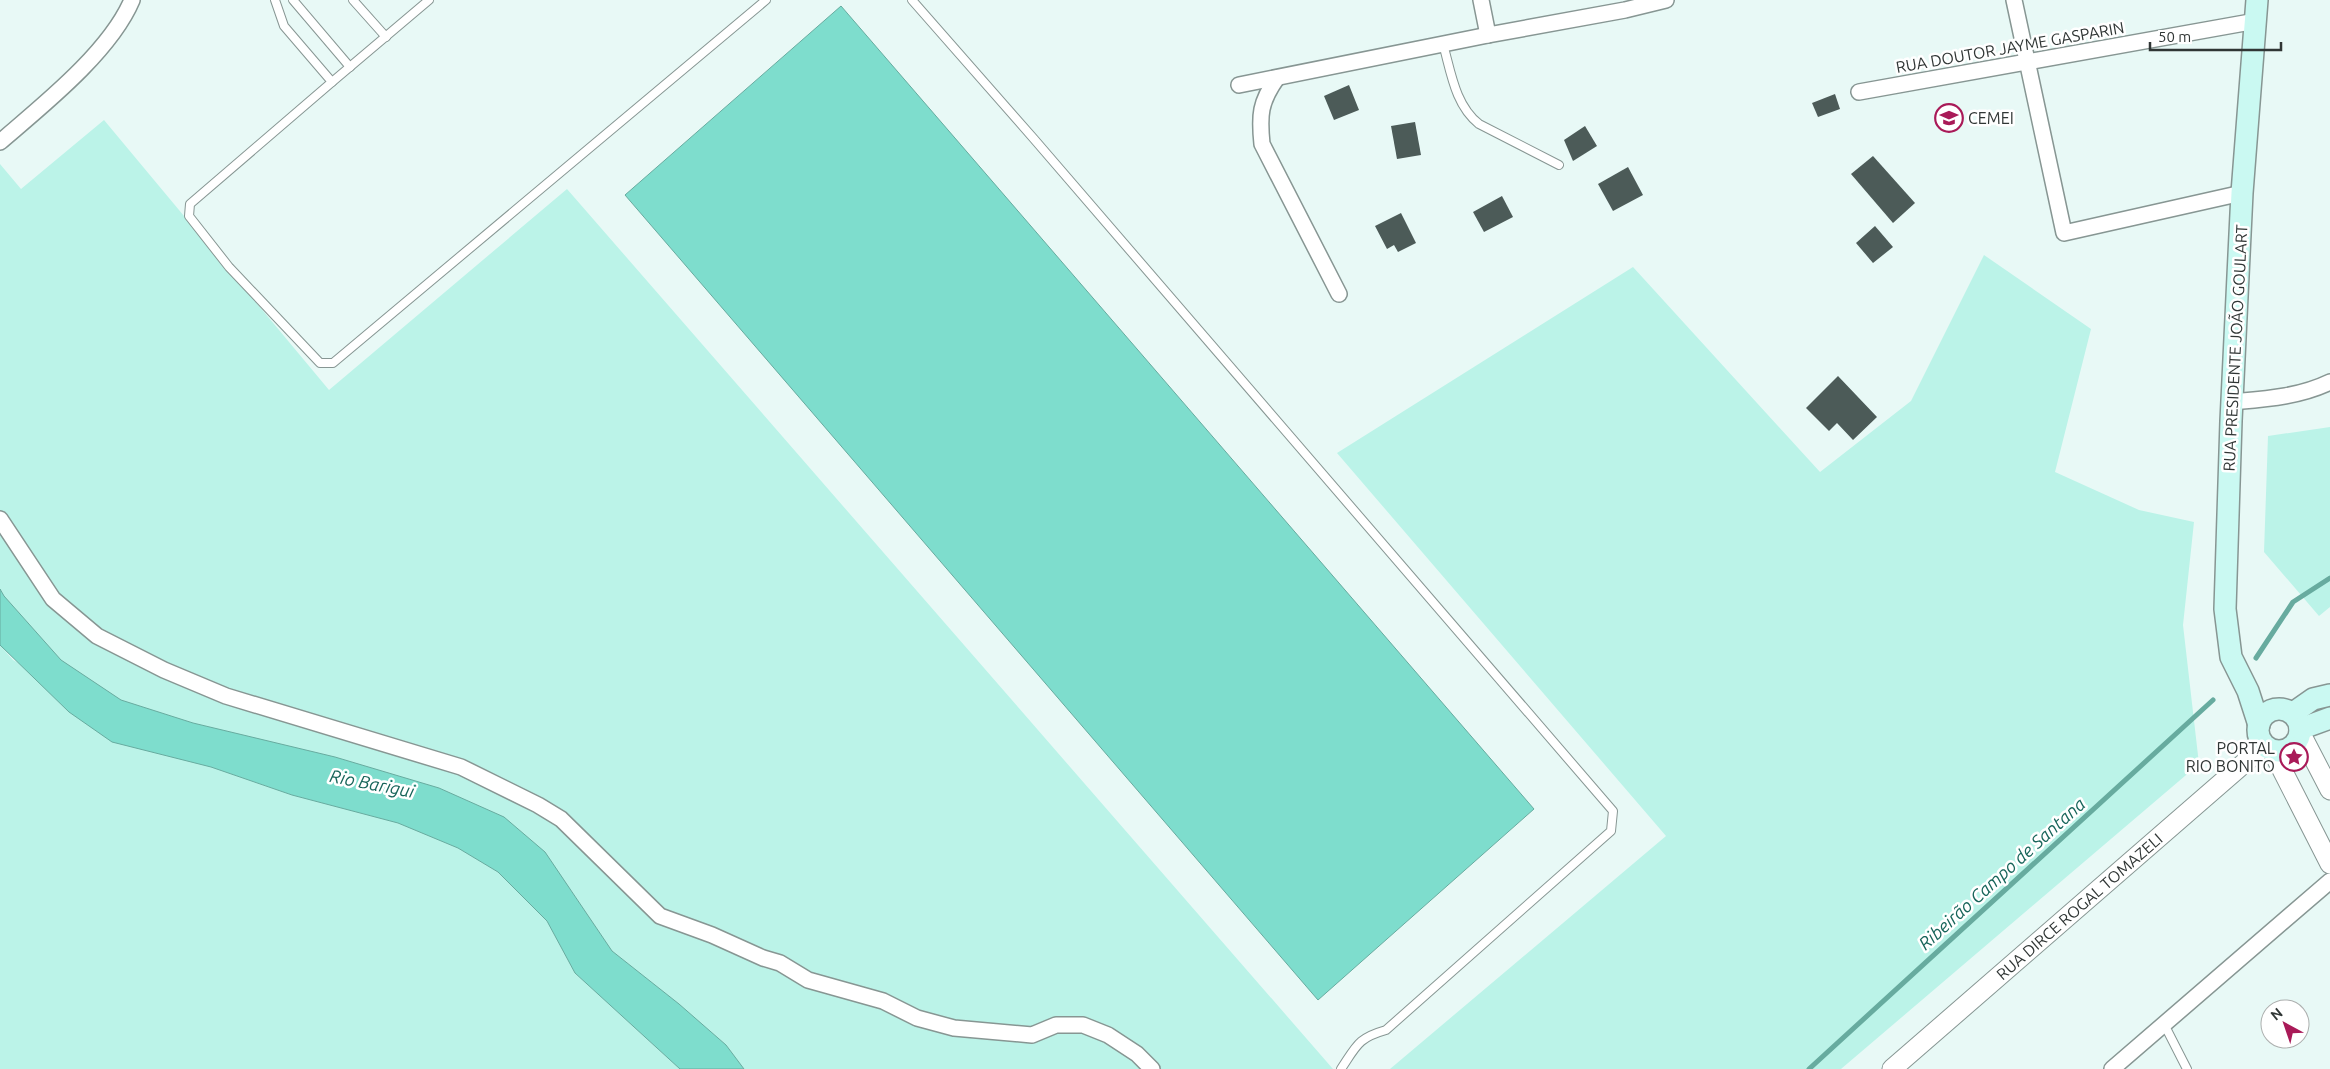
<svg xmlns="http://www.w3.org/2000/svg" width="2330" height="1069" font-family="Ubuntu,sans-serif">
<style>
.green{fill:#bbf3e8}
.water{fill:#7eddcd;stroke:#67ab9f}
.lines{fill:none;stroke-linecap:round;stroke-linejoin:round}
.stream{stroke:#67ab9f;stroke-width:5}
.building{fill:#4c5b58}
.service-casing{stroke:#879693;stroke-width:10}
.minor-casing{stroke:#879693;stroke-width:18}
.tertiary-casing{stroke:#879693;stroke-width:21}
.secondary-casing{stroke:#879693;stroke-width:24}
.service{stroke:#fff;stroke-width:8}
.minor{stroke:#fff;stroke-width:15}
.tertiary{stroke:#fff;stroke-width:19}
.secondary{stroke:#caf9f2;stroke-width:21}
.labels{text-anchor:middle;stroke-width:5;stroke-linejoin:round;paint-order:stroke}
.street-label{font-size:16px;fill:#303635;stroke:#fff}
.poi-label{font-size:16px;fill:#303635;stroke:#fff;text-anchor:start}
.water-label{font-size:18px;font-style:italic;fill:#17655a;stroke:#fff}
</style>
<rect width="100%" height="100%" fill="#e8f9f6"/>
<g class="green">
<path d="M104 120 329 390 567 189 1333 1069H744L726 1045 679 1004 612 951 571 890 504 817 439 788 335 757 193 723 121 700 61 660 4 596 0 589V164L21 189Z"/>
<path d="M1984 255 2091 329 2055 472 2139 510 2194 522 2183 625 2199 764 1841 1069H1390L1666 836 1337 453 1633 267 1820 472 1911 401Z"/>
<path d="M2330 427V607L2319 616 2264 552 2268 436Z"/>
<path d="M0 645 13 660 211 767 292 795 398 823 458 848 498 872 547 921 575 973 680 1069H0Z"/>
</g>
<g class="water">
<path d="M841 6 1534 809 1318 1000 625 195Z"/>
<path d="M0 589 4 596 61 660 121 700 193 723 335 757 439 788 504 817 545 852 612 951 679 1004 726 1045 744 1069H680L575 973 547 921 498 872 458 848 398 823 292 795 211 767 112 742 69 712 0 645Z"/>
</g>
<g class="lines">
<g class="stream">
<path d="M2256 658 2293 602 2330 578"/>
<path d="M1809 1069 2213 700"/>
</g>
</g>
<g class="building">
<path d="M1349 85 1359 110 1334 120 1324 96Z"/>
<path d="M1835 94 1840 109 1818 117 1812 103Z"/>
<path d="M1415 122 1421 155 1397 159 1391 126Z"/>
<path d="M1585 126 1597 146 1573 161 1564 140Z"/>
<path d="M1873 156 1915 203 1893 223 1851 174Z"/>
<path d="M1628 167 1643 195 1613 211 1598 184Z"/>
<path d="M1502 196 1513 217 1484 232 1473 212Z"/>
<path d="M1401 213 1416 243 1398 252 1394 245 1387 249 1375 226Z"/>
<path d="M1875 226 1893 247 1873 263 1856 243Z"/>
<path d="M1838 376 1877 417 1853 440 1837 423 1829 431 1806 408Z"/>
</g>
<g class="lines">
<defs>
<g id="service">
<path d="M275 0 284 26 332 82 190 204 189 216 229 267 320 363H333L766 0"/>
<path d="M293 0 350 67"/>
<path d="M353 0 386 37"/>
<path d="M912 0 1034 139 1613 811 1611 831 1386 1030C1358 1038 1357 1045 1341 1069"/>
<path d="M1443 44C1451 72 1455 105 1479 124L1559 165"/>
<path d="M332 82 429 0"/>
<path d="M2164 1024 2187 1069"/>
</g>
<g id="minor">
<path d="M1481 0 1488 35"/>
<path d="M2014 0 2064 233 2242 193"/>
<path d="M1277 78C1260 102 1259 115 1262 144L1339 294"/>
<path d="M1239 85 1488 35 1625 10 1666 0"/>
<path d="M1859 92 2256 21"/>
<path d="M0 142C43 105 110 52 132 0"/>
<path d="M2232 402C2265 399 2299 397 2330 382"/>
<path d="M0 519 53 599 97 636 164 670 226 696 461 767 538 805 561 819 660 916 712 935 763 958 780 963 808 980 883 1001 917 1018 954 1028 1032 1035 1056 1025H1083L1108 1035 1137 1054 1152 1069"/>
<path d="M2112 1069 2330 881"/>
</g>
<g id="tertiary">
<path d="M2300 732 2330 790"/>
<path d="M2272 750 2330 864"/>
<path id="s1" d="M1892 1069 2265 745"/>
</g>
<g id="secondary">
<path d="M2257 0 2242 193 2231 421 2225 609 2231 657 2248 691 2259 725"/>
<circle cx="2279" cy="730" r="21"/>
<path d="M2293 713 2313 699 2330 695"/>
<path d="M2300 729 2330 718"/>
</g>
</defs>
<use href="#service" class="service-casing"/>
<use href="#minor" class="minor-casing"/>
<use href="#tertiary" class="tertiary-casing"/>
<use href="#secondary" class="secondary-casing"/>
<use href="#service" class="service"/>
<use href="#minor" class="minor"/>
<use href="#tertiary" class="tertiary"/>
<use href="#secondary" class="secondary"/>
</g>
<defs>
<symbol id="school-ring" viewBox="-11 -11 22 22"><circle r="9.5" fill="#fff" stroke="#a91a58" stroke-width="1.5"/><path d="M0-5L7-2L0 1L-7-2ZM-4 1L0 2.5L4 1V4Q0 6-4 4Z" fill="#a91a58"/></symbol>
<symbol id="sight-ring" viewBox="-11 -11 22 22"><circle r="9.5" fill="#fff" stroke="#a91a58" stroke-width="1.5"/><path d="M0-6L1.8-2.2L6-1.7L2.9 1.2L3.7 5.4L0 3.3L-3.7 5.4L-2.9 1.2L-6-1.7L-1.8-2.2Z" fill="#a91a58"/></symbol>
</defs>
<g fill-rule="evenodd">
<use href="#school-ring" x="1933" y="102" width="32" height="32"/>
<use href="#sight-ring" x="2278" y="741" width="32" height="32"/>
</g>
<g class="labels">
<g class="street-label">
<text transform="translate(2010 47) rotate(-10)" y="6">RUA DOUTOR JAYME GASPARIN</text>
<text transform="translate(2235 348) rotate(-87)" y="6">RUA PRESIDENTE JOÃO GOULART</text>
<text dy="6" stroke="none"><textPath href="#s1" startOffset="248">RUA DIRCE ROGAL TOMAZELI</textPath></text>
</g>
<g class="poi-label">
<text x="1968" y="124">CEMEI</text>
<text x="2275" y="754" text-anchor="end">PORTAL<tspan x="2275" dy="18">RIO BONITO</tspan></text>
</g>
<g class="water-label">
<text transform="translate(372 784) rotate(11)" y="6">Rio Barigui</text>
<text transform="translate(2002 874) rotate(-42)" y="6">Ribeirão Campo de Santana</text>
</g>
</g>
<g transform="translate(2285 1024) rotate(320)"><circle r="24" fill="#ffffff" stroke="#acafae"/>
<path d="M0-4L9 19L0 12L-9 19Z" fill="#a91a58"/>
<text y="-8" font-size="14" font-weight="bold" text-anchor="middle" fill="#303635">N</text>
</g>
<path d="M2150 42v8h131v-8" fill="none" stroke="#303635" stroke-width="2.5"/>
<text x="2158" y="42" font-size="15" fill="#303635" stroke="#ffffff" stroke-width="4" paint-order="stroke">50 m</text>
</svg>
